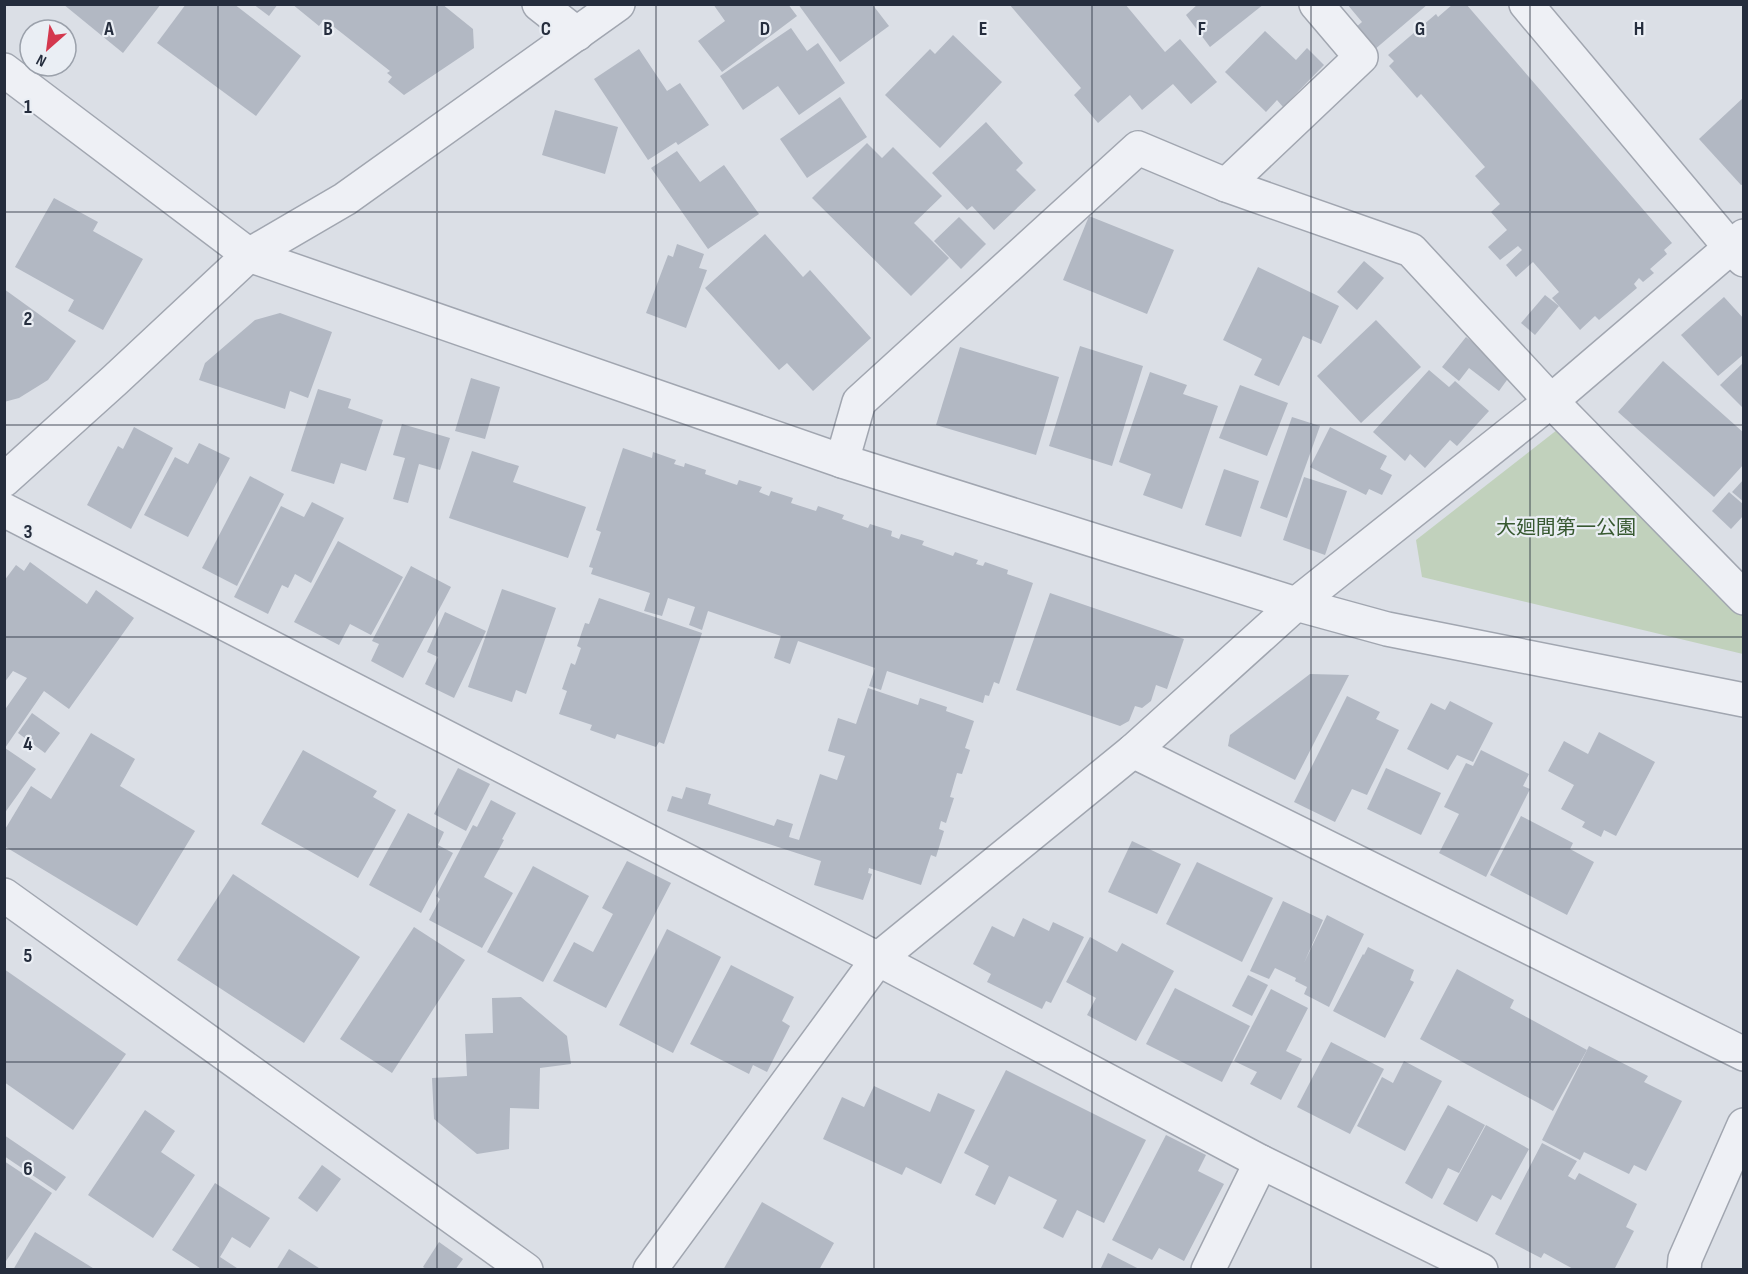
<svg xmlns="http://www.w3.org/2000/svg" width="1748" height="1274" font-family="'Sofia Sans Condensed','Noto Sans JP',sans-serif">
<style>
.green{fill:#c1d1bc}
.building{fill:#b2b8c3}
.lines{fill:none;stroke-linecap:round;stroke-linejoin:round}
.minor-casing{stroke:#a1a6b0;stroke-width:36}
.minor{stroke:#eef0f5;stroke-width:33}
.grid{fill:none;stroke:#252d3d;stroke-width:1.5;stroke-opacity:0.55}
.labels{text-anchor:middle;stroke-width:4.5;stroke-linejoin:round;paint-order:stroke}
.park-label{font-size:20px;fill:#385931;stroke:#eaeef4}
.grid-label{font-size:20px;text-anchor:middle;font-weight:bold;fill:#252d3d;stroke:#eaeef4;stroke-width:4.5;stroke-linejoin:round;paint-order:stroke}
</style>
<rect width="100%" height="100%" fill="#dbdfe6"/>
<path class="green" d="M1557 430 1743 594V654L1422 577 1416 540Z"/>
<g class="building">
<path d="M63 4H161L123 53Z"/>
<path d="M186 4H234L301 56 256 116 157 43Z"/>
<path d="M253 4H278L269 16Z"/>
<path d="M292 4H442L473 29 474 48 404 95 388 82 392 77 387 73 390 71 324 19 319 26Z"/>
<path d="M713 4H788L797 16 722 72 698 41 725 21Z"/>
<path d="M798 4H872L889 26 840 62Z"/>
<path d="M1009 4H1125L1165 52 1180 39 1217 82 1191 104 1173 84 1142 110 1130 95 1098 123 1074 95 1081 88Z"/>
<path d="M1198 4H1264L1210 47 1186 15Z"/>
<path d="M1347 4H1428L1374 50 1355 28 1362 22Z"/>
<path d="M1453 4 1459 6 1466 4 1672 243 1664 250 1667 254 1650 269 1654 273 1643 282 1639 278 1634 284 1637 288 1599 320 1595 316 1580 330 1552 298 1559 292 1533 262 1516 277 1506 265 1522 250 1518 246 1500 260 1488 247 1507 230 1491 212 1500 204 1475 176 1485 167 1421 94 1417 98 1389 66 1394 61 1388 55 1436 14 1438 17Z"/>
<path d="M791 28 807 51 818 43 845 83 799 115 778 86 743 110 720 76Z"/>
<path d="M1265 31 1296 60 1307 48 1324 65 1283 107 1277 100 1266 112 1225 72Z"/>
<path d="M953 35 1002 82 940 148 885 95 930 49 935 54Z"/>
<path d="M639 49 667 91 680 83 709 125 678 145 676 142 648 160 594 79Z"/>
<path d="M840 97 867 137 807 178 780 139Z"/>
<path d="M1744 97V184L1741 185 1699 139Z"/>
<path d="M555 110 618 127 605 174 542 155Z"/>
<path d="M986 122 1023 163 1016 170 1036 190 994 230 972 206 967 210 932 173Z"/>
<path d="M867 143 882 158 893 147 942 196 914 223 949 258 911 296 812 198Z"/>
<path d="M677 151 700 182 724 165 759 214 708 249 651 168Z"/>
<path d="M54 198 98 222 93 231 143 259 103 330 68 311 74 300 15 267Z"/>
<path d="M1089 216 1174 250 1147 314 1063 280Z"/>
<path d="M959 217 986 244 961 269 934 241Z"/>
<path d="M765 234 803 277 810 270 871 338 813 391 787 363 779 370 705 288Z"/>
<path d="M677 244 704 254 699 268 707 270 686 328 646 313 668 255 673 257Z"/>
<path d="M1364 261 1384 278 1357 310 1337 292Z"/>
<path d="M1258 267 1339 306 1321 344 1303 336 1279 386 1254 375 1262 359 1223 340Z"/>
<path d="M4 289 76 341 48 380 19 398 4 402Z"/>
<path d="M1545 295 1559 306 1535 335 1521 323Z"/>
<path d="M1724 297 1744 319V354L1718 376 1681 335Z"/>
<path d="M280 313 332 332 308 398 290 391 285 409 199 380 205 363 255 320Z"/>
<path d="M1376 320 1421 367 1361 423 1317 376Z"/>
<path d="M1466 337 1512 373 1499 391 1469 368 1459 381 1442 367Z"/>
<path d="M1080 346 1143 366 1112 466 1049 446Z"/>
<path d="M960 347 1059 377 1036 455 936 425Z"/>
<path d="M1663 361 1744 433V464L1714 497 1618 412Z"/>
<path d="M1744 362V409L1720 385Z"/>
<path d="M1429 370 1449 387 1455 381 1489 411 1457 446 1450 440 1425 468 1410 454 1405 461 1373 432Z"/>
<path d="M1150 372 1187 385 1183 394 1218 406 1182 509 1143 495 1151 474 1119 462Z"/>
<path d="M471 378 500 387 485 439 455 431Z"/>
<path d="M1240 385 1288 403 1267 456 1219 438Z"/>
<path d="M318 389 351 399 348 408 383 420 366 471 341 463 334 484 291 471Z"/>
<path d="M1292 417 1320 426 1287 518 1260 508Z"/>
<path d="M402 424 450 438 440 470 419 464 408 503 393 499 405 458 393 455Z"/>
<path d="M134 427 173 448 131 529 87 505 118 446 123 449Z"/>
<path d="M1330 427 1387 456 1380 469 1392 475 1382 495 1369 489 1366 495 1310 467Z"/>
<path d="M199 443 230 458 188 537 144 515 175 457 188 464Z"/>
<path d="M623 448 652 458 653 452 676 460 674 464 684 467 685 463 706 470 705 474 737 485 739 480 762 487 759 492 769 496 771 491 793 498 791 503 816 511 818 506 844 515 842 519 868 528 870 524 892 531 891 536 899 539 901 534 924 541 922 545 953 556 955 552 978 560 976 564 983 566 985 562 1008 570 1007 574 1033 583 999 684 994 682 989 696 985 695 983 703 887 671 881 690 869 686 875 668 798 641 790 664 774 658 781 636 708 611 702 630 689 625 695 607 668 598 662 616 644 611 650 593 591 574 593 568 589 567 601 532 596 530Z"/>
<path d="M472 451 519 466 513 482 586 507 568 558 449 518Z"/>
<path d="M1224 469 1259 481 1241 537 1205 525Z"/>
<path d="M250 476 284 494 237 586 202 568Z"/>
<path d="M1304 477 1347 491 1325 555 1283 540Z"/>
<path d="M1744 479V502L1732 492Z"/>
<path d="M1729 492 1744 505V515L1731 529 1712 511Z"/>
<path d="M312 502 344 518 311 583 295 574 288 588 282 585 268 614 234 597 281 506 304 517Z"/>
<path d="M338 541 403 577 371 635 350 624 339 645 294 622Z"/>
<path d="M30 562 87 604 96 590 134 618 69 709 44 691 5 748 36 769 4 814V711L27 678 13 671 4 683V581L16 565 24 571Z"/>
<path d="M411 566 451 587 403 678 371 661 379 644 372 641Z"/>
<path d="M502 589 556 608 526 694 516 690 512 702 468 687Z"/>
<path d="M1050 593 1184 639 1167 689 1156 685 1151 701 1142 708 1135 706 1129 721 1120 726 1016 690Z"/>
<path d="M599 598 702 633 664 744 659 742 656 747 617 734 615 739 590 730 592 725 559 714 567 691 562 689 571 663 575 665 581 648 577 646 585 623 589 624Z"/>
<path d="M445 612 486 631 454 698 425 684 438 657 427 652Z"/>
<path d="M1310 674 1349 675 1295 780 1228 746 1230 735Z"/>
<path d="M868 688 918 705 920 698 947 707 946 711 974 721 965 748 970 750 962 774 957 773 950 797 954 798 946 823 941 821 939 829 944 831 936 857 931 855 921 885 869 868 868 873 872 874 863 900 814 885 821 861 667 811 672 796 682 799 686 787 711 794 708 804 774 826 777 819 793 824 789 837 799 840 820 774 837 780 845 756 828 751 838 718 856 724Z"/>
<path d="M1347 696 1380 712 1376 719 1399 730 1367 795 1352 789 1335 822 1294 802Z"/>
<path d="M1450 701 1493 723 1473 762 1457 755 1448 770 1407 749 1431 703 1445 710Z"/>
<path d="M32 713 60 733 45 753 18 733Z"/>
<path d="M1599 732 1655 762 1616 836 1604 830 1601 837 1582 827 1585 822 1561 809 1574 785 1548 771 1564 741 1588 754Z"/>
<path d="M91 733 135 759 120 786 195 831 137 926 4 846V831L31 786 51 799Z"/>
<path d="M303 750 377 791 373 797 396 810 358 878 261 824Z"/>
<path d="M1481 750 1529 774 1523 786 1530 789 1486 877 1439 853 1459 814 1444 807 1466 763 1473 766Z"/>
<path d="M458 768 490 784 466 831 434 814Z"/>
<path d="M1386 768 1441 793 1421 835 1367 809Z"/>
<path d="M491 800 516 813 502 839 504 840 484 877 513 893 482 948 429 920 440 899 436 896 473 825 477 827Z"/>
<path d="M408 813 444 832 438 845 453 853 421 913 369 885Z"/>
<path d="M1521 816 1573 843 1570 849 1594 862 1567 915 1490 875Z"/>
<path d="M1132 841 1181 864 1157 914 1108 892Z"/>
<path d="M627 861 671 883 606 1008 553 981 574 942 593 952 613 914 602 908Z"/>
<path d="M1197 862 1273 898 1242 962 1166 924Z"/>
<path d="M533 866 589 896 543 982 487 952Z"/>
<path d="M233 874 360 957 304 1043 177 960Z"/>
<path d="M1283 901 1323 920 1304 963 1327 915 1364 934 1329 1007 1304 994 1307 987 1295 981 1296 978 1275 968 1269 979 1250 971Z"/>
<path d="M1023 918 1049 931 1053 922 1084 937 1051 1003 1046 1001 1042 1009 987 982 991 974 973 964 992 926 1014 937Z"/>
<path d="M414 927 465 960 392 1073 340 1039Z"/>
<path d="M667 929 721 957 673 1053 619 1025Z"/>
<path d="M1090 937 1117 952 1122 943 1174 971 1136 1041 1087 1015 1096 998 1066 982Z"/>
<path d="M1368 947 1414 970 1410 980 1414 982 1385 1038 1333 1011 1363 954 1364 955Z"/>
<path d="M731 965 794 997 782 1021 790 1026 767 1072 753 1065 749 1074 690 1044Z"/>
<path d="M4 969 126 1054 73 1130 4 1082Z"/>
<path d="M1457 969 1514 1000 1510 1008 1587 1050 1553 1111 1420 1039Z"/>
<path d="M1248 975 1268 985 1252 1016 1232 1006Z"/>
<path d="M1175 988 1250 1026 1222 1082 1146 1044Z"/>
<path d="M1271 989 1308 1008 1286 1051 1302 1059 1281 1100 1250 1084 1257 1072 1234 1061Z"/>
<path d="M521 997 567 1036 571 1064 540 1068 539 1109 510 1108 509 1149 477 1154 434 1119 432 1078 467 1076 465 1034 493 1033 492 998Z"/>
<path d="M1331 1042 1384 1069 1350 1134 1297 1107Z"/>
<path d="M1589 1046 1648 1076 1644 1082 1682 1101 1646 1171 1634 1165 1629 1174 1584 1152 1580 1160 1542 1140Z"/>
<path d="M1404 1061 1442 1081 1405 1151 1357 1126 1382 1077 1393 1083Z"/>
<path d="M1006 1070 1146 1140 1104 1223 1077 1210 1063 1238 1043 1228 1057 1200 1009 1176 995 1205 975 1195 989 1166 964 1153Z"/>
<path d="M874 1086 930 1112 938 1093 975 1110 941 1184 906 1167 902 1175 823 1139 842 1097 864 1107Z"/>
<path d="M1448 1105 1485 1125 1459 1173 1448 1168 1432 1199 1405 1183Z"/>
<path d="M145 1110 175 1131 161 1152 195 1175 153 1238 88 1195Z"/>
<path d="M1486 1125 1529 1149 1501 1200 1492 1195 1477 1222 1443 1204Z"/>
<path d="M4 1135 66 1177 56 1191 4 1156Z"/>
<path d="M1166 1135 1206 1155 1198 1171 1224 1184 1184 1261 1159 1248 1152 1260 1112 1240Z"/>
<path d="M1542 1143 1577 1161 1568 1176 1575 1180 1579 1173 1637 1204 1626 1227 1634 1231 1614 1270H1575L1544 1253 1541 1258 1495 1234Z"/>
<path d="M4 1161 52 1193 4 1264Z"/>
<path d="M322 1165 341 1179 317 1212 298 1198Z"/>
<path d="M215 1183 270 1218 250 1248 232 1237 220 1257 240 1270H203L172 1250Z"/>
<path d="M762 1202 834 1243 819 1270H723Z"/>
<path d="M35 1232 96 1270H13Z"/>
<path d="M439 1242 463 1259 455 1270H428L423 1267Z"/>
<path d="M289 1249 322 1270H276Z"/>
<path d="M1108 1253 1141 1270H1100Z"/>
</g>
<g class="lines">
<defs>
<g id="minor">
<path d="M539 4 577 34"/>
<path d="M1526 4 1730 247 1744 260"/>
<path d="M4 70 249 255 842 461 1296 604 1387 629 1744 700"/>
<path d="M1226 185 1361 57 1316 4"/>
<path d="M842 461 859 402 1138 148 1226 185 1411 250 1551 401 1744 598"/>
<path d="M4 480 115 380 249 255 345 199 618 4"/>
<path d="M4 510 878 959 1261 1162 1481 1270"/>
<path d="M1133 751 1744 1054"/>
<path d="M4 895 526 1270"/>
<path d="M650 1270 878 959 1133 751 1296 604 1551 401 1744 236"/>
<path d="M1208 1270 1261 1162"/>
<path d="M1684 1270 1685 1259 1744 1125"/>
</g>
</defs>
<use href="#minor" class="minor-casing"/>
<use href="#minor" class="minor"/>
</g>
<path class="grid" d="M218 4V1270M437 4V1270M656 4V1270M874 4V1270M1092 4V1270M1311 4V1270M1530 4V1270M4 212H1744M4 425H1744M4 637H1744M4 849H1744M4 1062H1744"/>
<g class="labels">
<g class="park-label">
<text x="1566" y="534">大廻間第一公園</text>
</g>
</g>
<g class="grid-label">
<text x="109" y="35">A</text>
<text x="328" y="35">B</text>
<text x="546" y="35">C</text>
<text x="765" y="35">D</text>
<text x="983" y="35">E</text>
<text x="1202" y="35">F</text>
<text x="1420" y="35">G</text>
<text x="1639" y="35">H</text>
<text x="28" y="113">1</text>
<text x="28" y="325">2</text>
<text x="28" y="538">3</text>
<text x="28" y="750">4</text>
<text x="28" y="962">5</text>
<text x="28" y="1175">6</text>
</g>
<rect width="1748" height="1274" fill="none" stroke="#252d3d" stroke-width="12"/>
<g transform="translate(48 48) rotate(208)"><circle r="28" fill="#eaeef4" stroke="#9ba1ab" stroke-width="1.5"/>
<path d="M0-4.5L10 22L0 15L-10 22Z" fill="#d4384e"/>
<text y="-9" font-size="16" font-weight="bold" text-anchor="middle" fill="#252d3d">N</text>
</g>
</svg>
